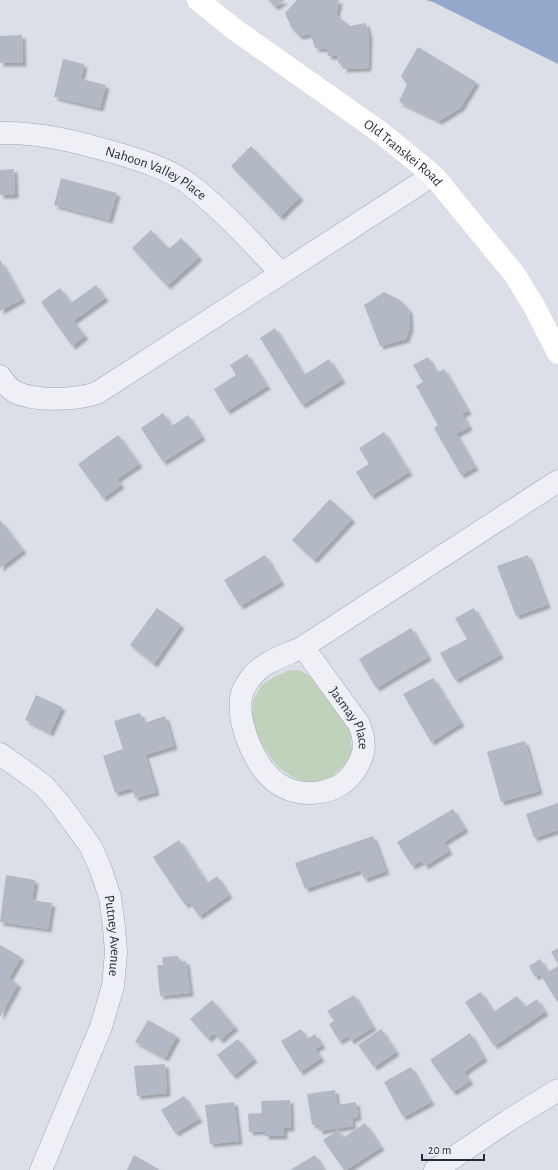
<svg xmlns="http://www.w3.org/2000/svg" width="558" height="1170" font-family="'Alegreya Sans',sans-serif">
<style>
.green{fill:#c0d2bc}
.water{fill:#93a9ca}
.building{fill:#b2b8c4;filter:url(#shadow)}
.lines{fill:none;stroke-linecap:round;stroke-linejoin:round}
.street-casing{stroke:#a1a6b1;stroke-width:23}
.street{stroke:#eef0f5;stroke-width:22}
.secondary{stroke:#fff;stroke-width:22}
.labels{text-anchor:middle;stroke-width:3.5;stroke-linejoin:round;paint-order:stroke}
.street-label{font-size:14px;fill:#242c3e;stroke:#ebeef5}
</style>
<defs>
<filter id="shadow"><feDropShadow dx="3.5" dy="3.5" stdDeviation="1" flood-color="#0004"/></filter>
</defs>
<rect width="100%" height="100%" fill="#dcdfe7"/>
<path class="green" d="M296 670 303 672 320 682 336 704 350 730 352 752 344 765 333 775 322 783H306L291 776 277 766 261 743 251 726 253 700 262 685 274 677 287 671Z"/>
<path class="water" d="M426 0H558V64L433 2Z"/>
<g class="building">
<path d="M268 0H285L275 7Z"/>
<path d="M297 0H338L339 1 336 15 350 26 366 23 369 36 368 68 343 69V63H338L337 56H328L327 49 315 48 311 34 299 36 291 27 285 13Z"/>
<path d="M22 35 23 63H0V36Z"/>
<path d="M418 47 476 82 461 107 439 121 399 102 407 84 401 76Z"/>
<path d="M63 59 84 64 81 79 106 85 100 108 54 97Z"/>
<path d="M251 146 300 197 280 217 231 166Z"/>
<path d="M14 169 15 195H0V170Z"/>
<path d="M61 178 117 193 109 220 54 205Z"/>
<path d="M151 230 169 249 181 238 199 257 167 286 132 248Z"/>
<path d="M0 260 22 299 0 311Z"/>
<path d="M96 285 105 298 73 321 85 336 72 346 41 302 60 288 71 303Z"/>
<path d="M384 292 400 300 409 310 410 327 406 339 380 346 364 305Z"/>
<path d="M275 328 304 375 329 359 342 380 302 405 260 338Z"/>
<path d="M247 354 267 386 227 411 214 389 236 375 230 365Z"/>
<path d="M428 357 437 373 444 369 468 411 462 414 469 427 456 434 475 467 461 475 434 428 438 425 416 386 423 382 413 365Z"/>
<path d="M163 413 172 426 188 415 202 437 163 462 141 428Z"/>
<path d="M384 432 409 472 371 496 356 472 369 464 359 448Z"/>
<path d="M118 435 139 464 117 479 121 485 103 498 78 464Z"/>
<path d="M330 499 352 519 314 560 292 540Z"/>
<path d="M0 520 23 550 0 568Z"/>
<path d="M265 555 281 582 240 606 224 580Z"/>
<path d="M528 555 547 605 516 616 497 566Z"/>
<path d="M157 608 181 625 154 664 130 645Z"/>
<path d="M474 608 500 655 455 680 440 653 467 639 455 618Z"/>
<path d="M411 628 428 657 376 688 359 659Z"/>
<path d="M433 678 461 723 431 742 403 694Z"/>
<path d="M36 695 62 707 50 733 25 720Z"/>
<path d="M140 713 144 723 165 716 174 746 145 755 156 792 135 798 132 788 115 793 103 756 123 749 114 721Z"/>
<path d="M525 741 539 791 501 802 487 752Z"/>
<path d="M558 803V830L534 838 526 814Z"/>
<path d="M453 809 465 829 444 842 449 851 425 866 422 861 412 866 397 842Z"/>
<path d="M373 836 386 871 364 879 361 870 305 889 295 863Z"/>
<path d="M179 840 207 883 217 876 229 895 199 916 189 902 185 905 153 857Z"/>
<path d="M6 875 35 880 32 900 52 903 48 929 0 922Z"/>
<path d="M0 945 21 957 9 978 18 984 0 1017Z"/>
<path d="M558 948V964L551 952Z"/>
<path d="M178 956 179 962 186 961 190 993 160 996 157 965H163L162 957Z"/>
<path d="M540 959 548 972 558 966V1003L540 974 535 977 529 966Z"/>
<path d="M481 992 493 1012 517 996 525 1007 537 999 545 1012 494 1046 465 1002Z"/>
<path d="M354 995 373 1027 351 1041 348 1036 339 1041 329 1024 334 1021 327 1011Z"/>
<path d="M212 1000 235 1027 220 1040 214 1033 208 1039 190 1019Z"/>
<path d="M148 1020 177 1036 165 1058 135 1042Z"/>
<path d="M301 1029 307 1039 315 1034 322 1045 315 1049 321 1058 300 1072 281 1041Z"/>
<path d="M381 1029 396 1052 374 1067 358 1045Z"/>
<path d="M470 1033 484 1058 464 1072 470 1081 453 1092 430 1060Z"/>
<path d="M238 1039 254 1059 233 1076 217 1055Z"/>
<path d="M165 1064 167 1093 137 1096 134 1066Z"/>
<path d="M411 1067 431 1102 403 1117 384 1082Z"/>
<path d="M335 1090 337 1105 356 1102 358 1117 352 1118 353 1126 319 1131 318 1124 312 1125 307 1094Z"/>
<path d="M184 1096 199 1119 175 1133 161 1110Z"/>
<path d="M290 1100 291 1128H284V1136H265V1131L249 1132 248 1114 262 1113 261 1101Z"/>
<path d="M234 1102 239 1141 210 1144 205 1105Z"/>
<path d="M365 1123 381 1147 346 1170H344L323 1140 338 1130 343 1138Z"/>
<path d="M134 1155 160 1170H127Z"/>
<path d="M315 1155 324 1170H290Z"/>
</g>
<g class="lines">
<defs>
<g id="street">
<path id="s1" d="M0 133C40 132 78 142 116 153 142 161 167 168 189 184 221 208 253 244 281 273"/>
<path d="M0 376C4 382 8 388 15 392 36 402 75 400 97 393L433 175"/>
<path id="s2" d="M303 647 359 724C366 742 366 753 355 770 340 795 301 800 277 783 255 768 235 720 242 693 244 687 249 680 253 675 265 661 287 655 303 647L558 481"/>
<path id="s3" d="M0 754 31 776 45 787 60 804 91 847 101 870 110 897 114 927 116 952 113 986 101 1027 41 1170"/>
<path d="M435 1170 509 1120 558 1090"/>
</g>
</defs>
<use href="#street" class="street-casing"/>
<use href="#street" class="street"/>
<path class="secondary" id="s4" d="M198 0 234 29 380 132 433 175 515 275 534 306 558 353"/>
</g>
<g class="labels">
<g class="street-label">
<text dy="5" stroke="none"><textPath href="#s4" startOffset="256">Old Transkei Road</textPath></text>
<text dy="5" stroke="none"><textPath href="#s1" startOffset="163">Nahoon Valley Place</textPath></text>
<text dy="5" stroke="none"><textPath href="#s2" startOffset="86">Jasmay Place</textPath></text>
<text dy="5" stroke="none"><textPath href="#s3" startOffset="224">Putney Avenue</textPath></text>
</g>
</g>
<path d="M422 1154v6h62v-6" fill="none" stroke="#242c3e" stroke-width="2"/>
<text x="428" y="1154" font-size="12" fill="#242c3e" stroke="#ebeef5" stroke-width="3" paint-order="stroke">20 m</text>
</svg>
